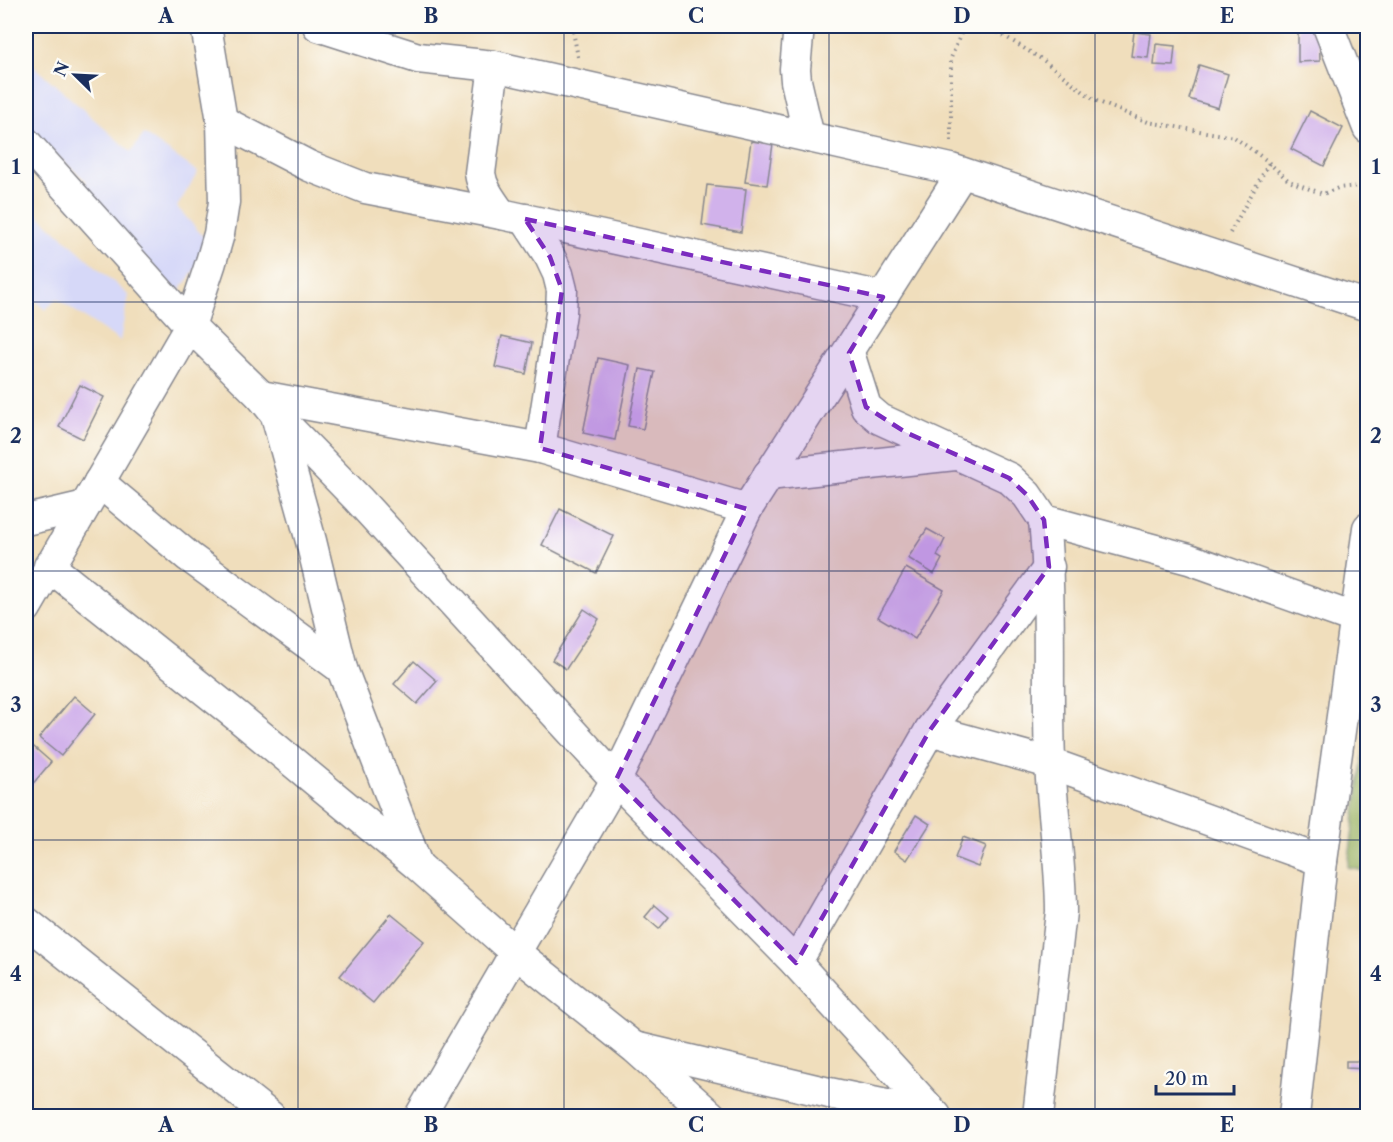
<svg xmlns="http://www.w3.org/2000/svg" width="1393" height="1142" font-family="'Libre Caslon Text',serif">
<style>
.built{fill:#d6d8f8}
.forest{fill:#99b162;stroke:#5a7060;stroke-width:1.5}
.building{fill:#d1b2eb}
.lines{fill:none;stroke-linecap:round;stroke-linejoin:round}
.minor-casing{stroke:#86868d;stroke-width:33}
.path{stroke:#86868d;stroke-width:4;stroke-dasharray:1.5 4.5;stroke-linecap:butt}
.minor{stroke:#fff;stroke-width:30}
.marked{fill:#7b2cbf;fill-opacity:0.2;stroke:#7b2cbf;stroke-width:4.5;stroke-dasharray:12 8;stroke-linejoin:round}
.grid{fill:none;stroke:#1b2f5e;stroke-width:1.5;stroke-opacity:0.55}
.neatline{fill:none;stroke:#1b2f5e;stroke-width:2}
.grid-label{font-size:20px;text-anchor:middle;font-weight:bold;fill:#1b2f5e}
</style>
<rect width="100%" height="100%" fill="#fdfcf7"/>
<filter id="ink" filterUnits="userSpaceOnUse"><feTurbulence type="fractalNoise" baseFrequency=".0167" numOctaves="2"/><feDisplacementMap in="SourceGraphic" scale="12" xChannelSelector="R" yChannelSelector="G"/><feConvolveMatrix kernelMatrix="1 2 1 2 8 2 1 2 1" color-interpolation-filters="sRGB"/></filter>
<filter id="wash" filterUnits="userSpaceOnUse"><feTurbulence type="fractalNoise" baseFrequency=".008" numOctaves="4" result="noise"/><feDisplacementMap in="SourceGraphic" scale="24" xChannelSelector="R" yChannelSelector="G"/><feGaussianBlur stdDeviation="1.35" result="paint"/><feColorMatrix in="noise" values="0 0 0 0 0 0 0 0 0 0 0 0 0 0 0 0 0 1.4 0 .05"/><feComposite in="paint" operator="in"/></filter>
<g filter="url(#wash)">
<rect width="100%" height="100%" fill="#f0debc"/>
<g class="built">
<path d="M26 59 131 152 144 134 198 172 177 207 212 246 178 293 79 192 87 181 26 131Z"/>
<path d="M26 204 128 295 120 341 57 299 45 310 26 290V278L35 268 26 259Z"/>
</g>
<path class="forest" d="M1367 724V872L1348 867Z"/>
<g id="blocks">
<g class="building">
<path d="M1298 26H1319L1320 61 1298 62Z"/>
<path d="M1134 32 1151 34 1148 58 1131 56Z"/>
<path d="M1156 44 1175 46 1173 66 1154 65Z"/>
<path d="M1199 65 1228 74 1218 108 1189 99Z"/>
<path d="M1310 111 1343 128 1324 166 1291 149Z"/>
<path d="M751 141 773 144 767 185 745 182Z"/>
<path d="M707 185 746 189 741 232 702 225Z"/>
<path d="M502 336 532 343 526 374 495 367Z"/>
<path d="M598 358 630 365 615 440 583 433Z"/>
<path d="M640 369 655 372 643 429 628 426Z"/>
<path d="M80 385 104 397 83 439 59 427Z"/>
<path d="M560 509 614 536 596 573 542 545Z"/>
<path d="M927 529 945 539 937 556 942 559 934 574 908 558Z"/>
<path d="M906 568 944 590 915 639 878 617Z"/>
<path d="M584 609 599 619 566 669 552 660Z"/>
<path d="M414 661 437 681 417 704 394 684Z"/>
<path d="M74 696 95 714 61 756 39 738Z"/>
<path d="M26 740 51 762 26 792Z"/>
<path d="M916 815 930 824 907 860 894 851Z"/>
<path d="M963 837 986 846 978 867 955 858Z"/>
<path d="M655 905 669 917 659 929 645 917Z"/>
<path d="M391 914 424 941 373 1003 340 976Z"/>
<path d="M1346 1061H1368V1069L1346 1068Z"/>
</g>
</g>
</g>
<g filter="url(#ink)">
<use href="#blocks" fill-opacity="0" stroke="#86868d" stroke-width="1.5"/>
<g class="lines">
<defs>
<g id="minor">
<path d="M318 26 418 58 494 66 951 169 1368 306"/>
<path d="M799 26 795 69 796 81 809 137"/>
<path d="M1328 26 1368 128"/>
<path d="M494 66 480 173C482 189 492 201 501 214"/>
<path d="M222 121 309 166 365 188 501 214 883 297"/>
<path d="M26 143 190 326 261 396 277 416 358 499 616 780 796 963 936 1116"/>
<path d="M525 219 550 257 558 274 562 290 561 313 540 448"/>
<path d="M849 353 866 407 880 419 1009 478 1027 495 1044 520 1189 559 1354 618"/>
<path d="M261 396 540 448 747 509"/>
<path d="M277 419 311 541 342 669 416 862"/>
<path d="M768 475 955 455"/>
<path d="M99 482 189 557 342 669"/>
<path d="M26 520 85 506"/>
<path d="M49 566 237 716 417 865 516 953 635 1048 711 1116"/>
<path d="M26 608 190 326 211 262 219 234 224 202 222 121 206 26"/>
<path d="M930 730 1050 763 1322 861"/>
<path d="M26 922 270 1116"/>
<path d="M796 963 930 730 1049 567"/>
<path d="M639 1048 829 1093 934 1115"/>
<path d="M420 1116 616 780 747 509 962 173"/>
<path d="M1038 1116 1061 912C1061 861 1052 812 1050 762 1047 681 1052 600 1044 520"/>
<path d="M1294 1116 1322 861 1368 528"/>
</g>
</defs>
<use href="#minor" class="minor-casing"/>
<g class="path">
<path d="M572 26 578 57"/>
<path d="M988 26 1043 60 1094 100 1148 122 1234 137 1266 160 1289 181 1323 194 1338 188 1368 185"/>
<path d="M951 141V58L964 26"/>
<path d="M1230 233 1269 163"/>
</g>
<use href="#minor" class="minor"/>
</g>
</g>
<path class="marked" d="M525 219 883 297 849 353 866 407 905 432 1009 478 1027 495 1044 520 1049 567 930 730 796 963 616 780 747 509 540 448 562 290 550 257Z"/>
<path class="grid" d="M298 26V1116M564 26V1116M829 26V1116M1095 26V1116M26 302H1368M26 571H1368M26 840H1368"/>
<rect width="1393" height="1142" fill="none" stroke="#fdfcf7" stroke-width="66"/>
<g transform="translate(75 75) rotate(294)" stroke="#fdfcf7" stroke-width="4.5" paint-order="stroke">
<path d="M0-4.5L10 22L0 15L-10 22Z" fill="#1b2f5e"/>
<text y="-9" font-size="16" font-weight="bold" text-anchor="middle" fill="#1b2f5e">N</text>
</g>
<path d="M1156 1085v9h78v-9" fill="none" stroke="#1b2f5e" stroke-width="3"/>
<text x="1165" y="1085" font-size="18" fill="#1b2f5e" stroke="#fdfcf7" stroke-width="4.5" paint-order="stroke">20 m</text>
<rect x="33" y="33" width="1327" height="1076" class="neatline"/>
<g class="grid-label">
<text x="166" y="23">A</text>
<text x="431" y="23">B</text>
<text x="696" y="23">C</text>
<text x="962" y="23">D</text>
<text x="1227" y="23">E</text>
<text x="16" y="174">1</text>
<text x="1376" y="174">1</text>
<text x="16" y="443">2</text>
<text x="1376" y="443">2</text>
<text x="16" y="712">3</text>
<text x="1376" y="712">3</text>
<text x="16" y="981">4</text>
<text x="1376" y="981">4</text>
<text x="166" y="1132">A</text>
<text x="431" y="1132">B</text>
<text x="696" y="1132">C</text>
<text x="962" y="1132">D</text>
<text x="1227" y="1132">E</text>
</g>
</svg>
